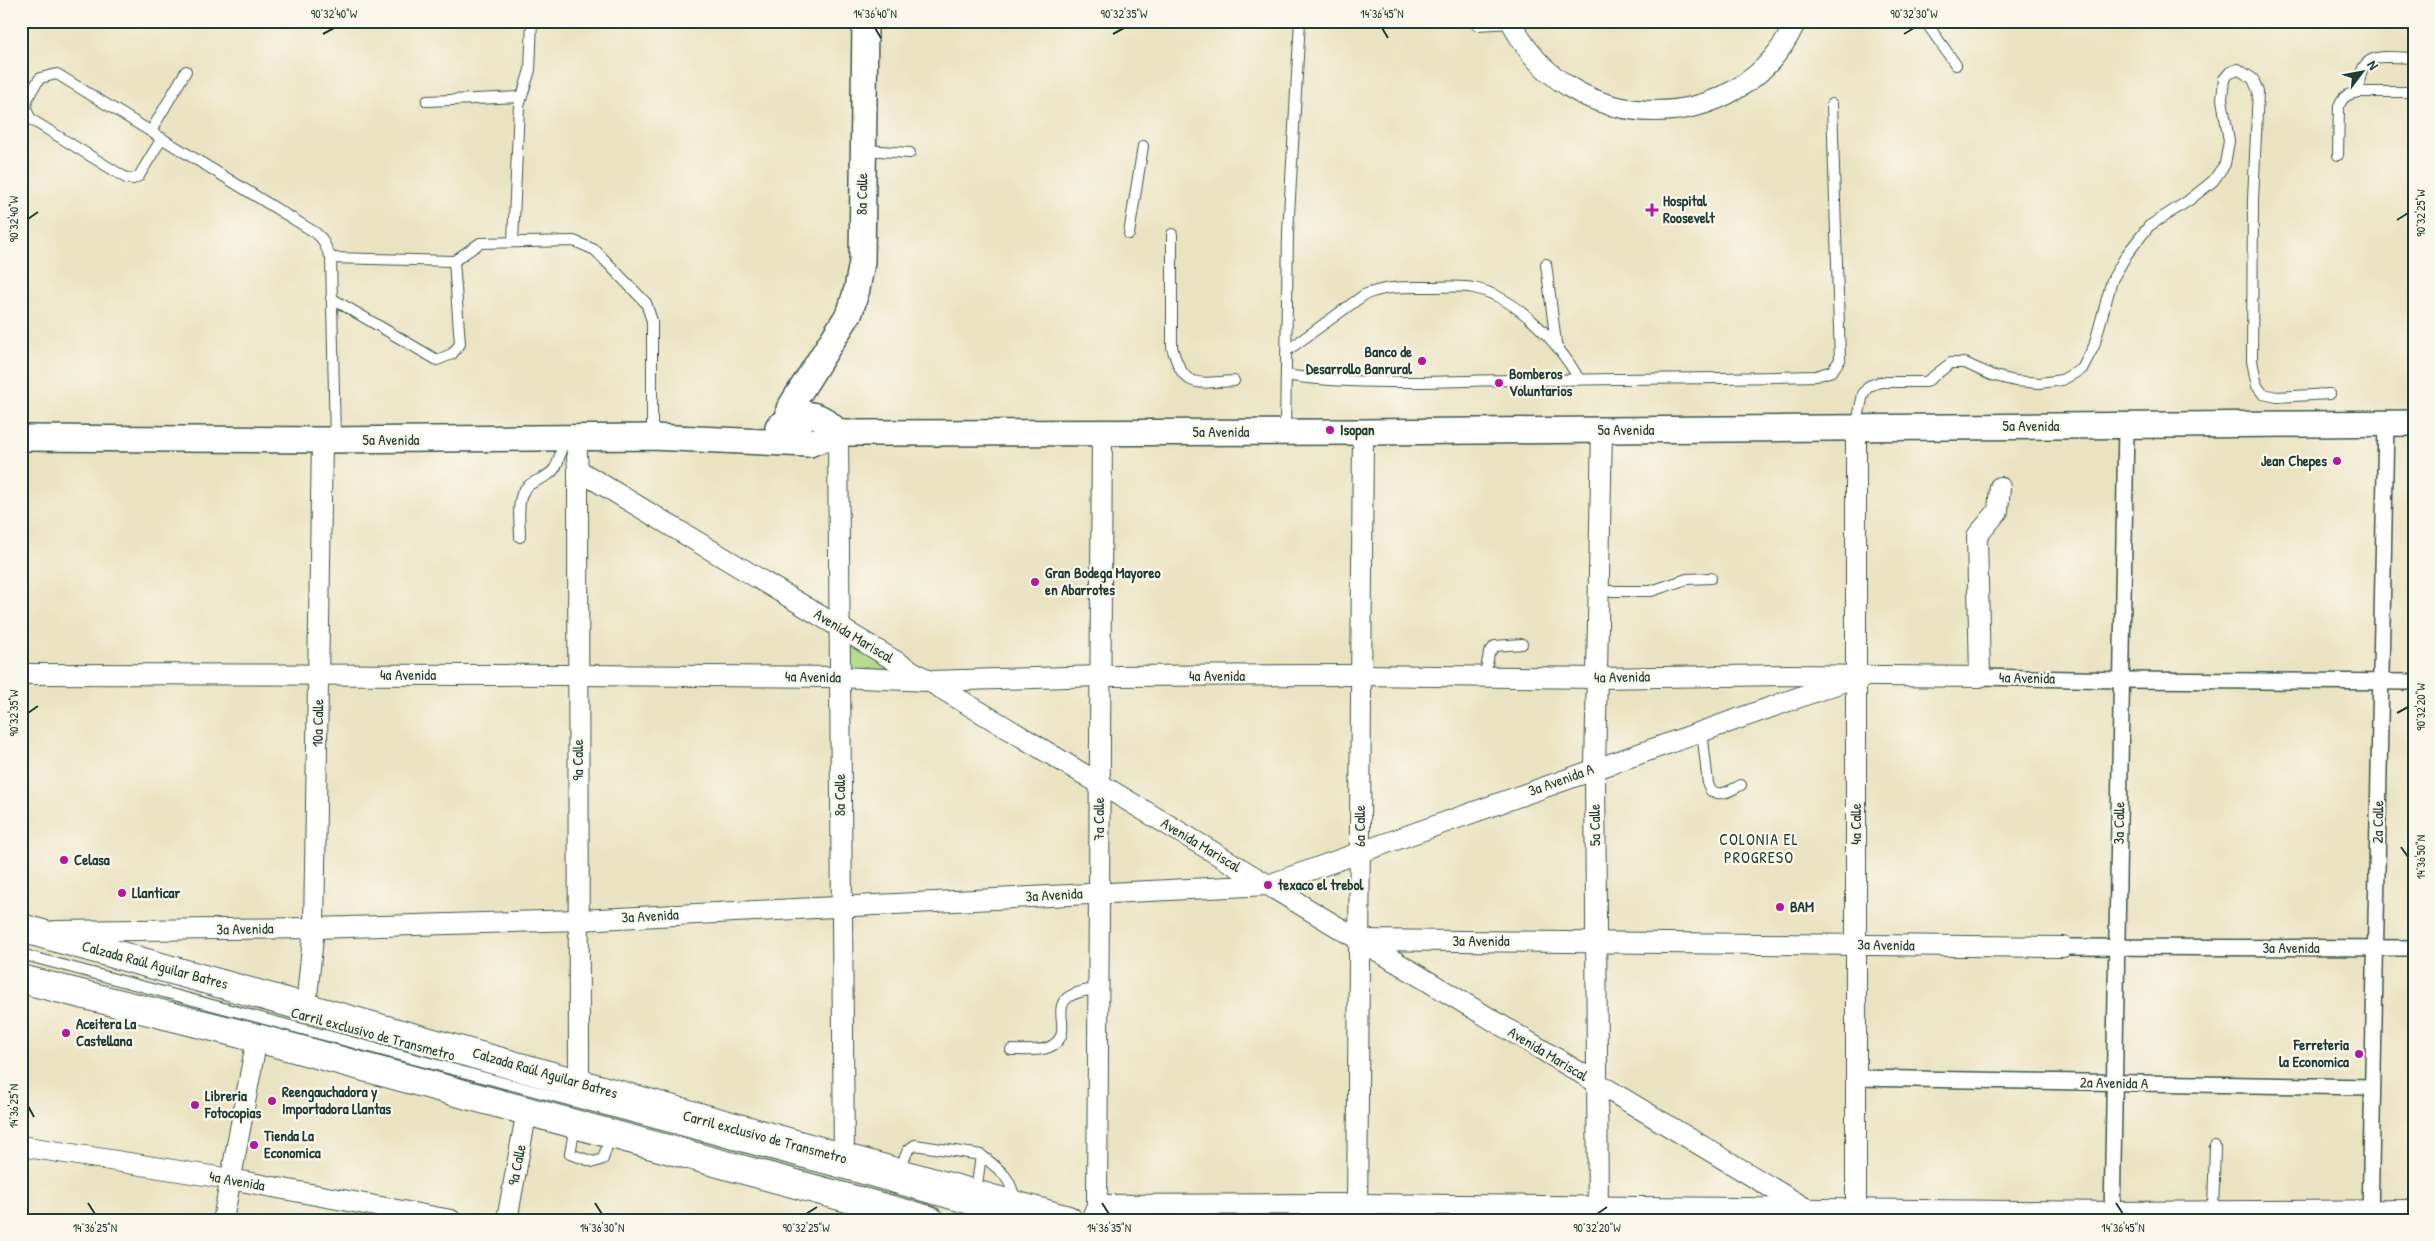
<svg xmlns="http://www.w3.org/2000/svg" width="2435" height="1241" font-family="'Patrick Hand',sans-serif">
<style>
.green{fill:#abd784;stroke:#658a5c}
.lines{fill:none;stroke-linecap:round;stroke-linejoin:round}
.service-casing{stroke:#3d5649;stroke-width:12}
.pedestrian-casing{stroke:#3d5649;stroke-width:18}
.minor-casing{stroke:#3d5649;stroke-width:22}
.tertiary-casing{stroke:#3d5649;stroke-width:28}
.trunk-casing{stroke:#3d5649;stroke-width:30}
.service{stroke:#fff;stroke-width:10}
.pedestrian{stroke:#fff;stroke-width:15}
.minor{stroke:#fff;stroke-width:20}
.tertiary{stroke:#fff;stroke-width:25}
.trunk{stroke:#fff;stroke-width:28}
.ticks{fill:none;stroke:#1f3d34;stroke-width:2}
.poi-dot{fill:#b5179e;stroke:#fbf7ec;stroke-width:2}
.labels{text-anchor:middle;stroke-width:4.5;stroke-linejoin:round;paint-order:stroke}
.street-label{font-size:15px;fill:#1f3d34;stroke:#fbf7ec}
.poi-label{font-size:15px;font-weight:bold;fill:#1f3d34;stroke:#fbf7ec;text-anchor:start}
.neighbourhood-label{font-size:16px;letter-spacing:1px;fill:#1f3d34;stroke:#fbf7ec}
.neatline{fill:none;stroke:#1f3d34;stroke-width:2}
.ticks-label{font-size:12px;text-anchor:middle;fill:#1f3d34}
</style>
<rect width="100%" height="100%" fill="#fbf7ec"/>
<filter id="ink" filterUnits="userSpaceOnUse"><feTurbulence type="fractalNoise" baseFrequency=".02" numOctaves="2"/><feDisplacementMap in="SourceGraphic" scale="10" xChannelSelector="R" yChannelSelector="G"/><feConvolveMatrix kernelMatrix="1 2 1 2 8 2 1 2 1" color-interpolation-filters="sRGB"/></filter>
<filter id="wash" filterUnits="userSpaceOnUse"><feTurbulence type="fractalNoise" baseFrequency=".0096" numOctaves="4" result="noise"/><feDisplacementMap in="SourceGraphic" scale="20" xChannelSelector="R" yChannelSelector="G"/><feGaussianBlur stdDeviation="1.12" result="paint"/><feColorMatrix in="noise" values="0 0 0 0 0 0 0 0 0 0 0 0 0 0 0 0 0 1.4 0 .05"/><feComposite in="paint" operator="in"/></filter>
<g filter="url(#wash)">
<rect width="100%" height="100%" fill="#eae3c1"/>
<path class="green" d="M846 630 909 668 843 673Z"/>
</g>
<g filter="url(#ink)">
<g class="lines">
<defs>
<g id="service">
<path d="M1925 21 1956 65"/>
<path d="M1477 25 1512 23"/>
<path d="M2414 58C2381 57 2358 50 2359 92H2414"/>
<path d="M427 101 521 97"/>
<path d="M151 131 186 71"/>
<path d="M162 138 139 176 133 179 126 178 32 120C19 105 31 92 40 78L57 74 316 233 322 239 331 258 335 439"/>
<path d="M864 150 910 153"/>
<path d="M2338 155 2339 106C2343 95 2349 94 2359 92"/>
<path d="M1129 234 1143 146"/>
<path d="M1172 234V347C1184 390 1195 383 1234 381"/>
<path d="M513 242 519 106 530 70 532 21"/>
<path d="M331 258 454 261 480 243 574 241 595 250 646 303 652 321V436"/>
<path d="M1546 264 1556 343"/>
<path d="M331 298 437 360 452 354 460 344 454 261"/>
<path d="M1288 350 1364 295C1386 286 1405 287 1428 287 1443 287 1460 285 1474 288 1518 298 1558 342 1579 379"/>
<path d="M1286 375C1356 386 1438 381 1509 380 1612 379 1714 379 1816 376L1832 371 1840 360 1832 104"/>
<path d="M1856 428 1863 394 1869 386 1880 382H1926L1951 363H1965L1991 375 2015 381 2040 383 2062 380 2082 369 2094 346 2112 280 2127 254 2149 226 2188 201 2213 181 2225 164 2229 141 2222 99 2224 79 2230 72 2238 69 2253 79 2258 91 2253 199 2252 361 2257 386 2263 394 2277 397 2330 394"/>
<path d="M1285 432 1288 233 1300 21"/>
<path d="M520 537C520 523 517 507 522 494 528 479 547 481 555 468 560 461 561 448 563 439"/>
<path d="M1599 591H1651L1687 579 1711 578"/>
<path d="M1485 676 1489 653 1495 646 1522 644"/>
<path d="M1702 731 1708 784 1711 791C1722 797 1731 790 1741 785"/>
<path d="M21 954 834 1171 1008 1220"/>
<path d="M1011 1050C1024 1050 1043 1052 1053 1045 1080 1028 1033 995 1098 989"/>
<path d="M575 1126 570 1154 594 1162 603 1159 611 1134"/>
<path d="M981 1155C1002 1171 1011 1177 1016 1204"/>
<path d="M899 1171 908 1150 915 1145 981 1155 976 1192"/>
<path d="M2213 1211 2215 1146"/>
</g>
<g id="pedestrian">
<path d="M1980 677 2122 680 2414 682"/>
<path d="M2063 947 2414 948"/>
<path d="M1856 1078 2372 1087"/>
<path d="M2370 1219 2386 423"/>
<path d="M2112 1220 2126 426"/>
</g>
<g id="minor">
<path d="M1511 21C1566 140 1743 142 1796 21"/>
<path d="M1856 428V1220"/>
<path d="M838 433 844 1157"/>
<path d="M576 439 578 470 579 1082"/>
<path d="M578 470 1825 1220"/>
<path d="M21 674 578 675 839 677 929 681 1100 676 1361 675 1597 678 1788 675 1980 677 1977 536 1998 511 2000 487"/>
<path d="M55 931 314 928 579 920 1268 885 1845 681"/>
<path d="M1359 940 2063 947"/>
<path d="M306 1006 314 928 322 440"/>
<path d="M21 1146 230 1179 451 1220"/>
<path d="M1097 1205 1357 1204 2112 1212 2414 1210"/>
<path d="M1598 1218 1595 768 1602 430"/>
<path d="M223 1220 257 1038"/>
<path d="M507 1220 527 1110"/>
<path d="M1091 1220 1097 1205 1102 432"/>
<path d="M1357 1220 1363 432"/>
</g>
<g id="tertiary">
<path d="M778 427C802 410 818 409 838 433"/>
<path d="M21 438 322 440 652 437 809 444 838 433 1363 432 2414 423"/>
<path d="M809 444C800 434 788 423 789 409L850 312 857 289 862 262 865 21"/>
</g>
<g id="trunk">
<path d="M21 928 1068 1220"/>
<path d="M21 979 257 1038 929 1220"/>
</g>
</defs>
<use href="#service" class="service-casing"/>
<use href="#pedestrian" class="pedestrian-casing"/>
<use href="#minor" class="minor-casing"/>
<use href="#tertiary" class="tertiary-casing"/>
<use href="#trunk" class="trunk-casing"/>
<use href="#service" class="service"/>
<use href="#pedestrian" class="pedestrian"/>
<use href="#minor" class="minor"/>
<use href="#tertiary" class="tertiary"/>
<use href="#trunk" class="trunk"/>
</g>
</g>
<path class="ticks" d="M875 28 881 38M1382 28 1388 38M323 34 334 28M1113 34 1124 28M1904 34 1914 28M28 219 38 212M2397 220 2408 213M28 713 38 706M2397 713 2408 707M2401 847 2408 857M28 1106 34 1117M88 1203 95 1214M595 1203 602 1214M1102 1203 1109 1214M2116 1203 2123 1214M806 1214 817 1207M1597 1214 1607 1207"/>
<g class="poi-dot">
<path d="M1649.5 202.5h5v5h5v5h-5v5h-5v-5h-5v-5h5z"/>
<circle cx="1422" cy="361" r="5"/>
<circle cx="1499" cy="383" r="5"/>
<circle cx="1330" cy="430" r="5"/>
<circle cx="2337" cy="461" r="5"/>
<circle cx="1035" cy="582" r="5"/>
<circle cx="64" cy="860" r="5"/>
<circle cx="1268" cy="885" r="5"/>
<circle cx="122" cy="893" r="5"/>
<circle cx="1780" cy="907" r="5"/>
<circle cx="66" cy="1033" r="5"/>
<circle cx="2359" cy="1054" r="5"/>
<circle cx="272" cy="1101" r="5"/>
<circle cx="195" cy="1105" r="5"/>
<circle cx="254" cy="1145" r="5"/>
</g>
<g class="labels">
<g class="street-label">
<text transform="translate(862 194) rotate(-89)" y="5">8a Calle</text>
<text x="2031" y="431">5a Avenida</text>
<text x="1626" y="435">5a Avenida</text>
<text x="1221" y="437">5a Avenida</text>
<text x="391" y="445">5a Avenida</text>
<text transform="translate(854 636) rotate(31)" y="5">Avenida Mariscal</text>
<text x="408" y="680">4a Avenida</text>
<text x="1217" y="681">4a Avenida</text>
<text transform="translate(813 677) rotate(1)" y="5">4a Avenida</text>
<text transform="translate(1622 677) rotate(-1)" y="5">4a Avenida</text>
<text transform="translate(2027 678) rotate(1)" y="5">4a Avenida</text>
<text transform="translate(318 723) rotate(-89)" y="5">10a Calle</text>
<text transform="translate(578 760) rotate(-90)" y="5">9a Calle</text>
<text transform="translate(1561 780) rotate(-20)" y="5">3a Avenida A</text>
<text transform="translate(840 795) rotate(-90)" y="5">8a Calle</text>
<text transform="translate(1099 819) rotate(-90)" y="5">7a Calle</text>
<text transform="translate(2378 822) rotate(-89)" y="5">2a Calle</text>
<text transform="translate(2119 823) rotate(-89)" y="5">3a Calle</text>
<text transform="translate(1856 824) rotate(-90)" y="5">4a Calle</text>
<text transform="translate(1595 825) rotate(-91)" y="5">5a Calle</text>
<text transform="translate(1360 826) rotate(-90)" y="5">6a Calle</text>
<text transform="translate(1201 845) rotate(31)" y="5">Avenida Mariscal</text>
<text transform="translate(1054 895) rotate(-3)" y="5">3a Avenida</text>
<text transform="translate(650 916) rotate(-3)" y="5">3a Avenida</text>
<text transform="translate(245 929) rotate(-1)" y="5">3a Avenida</text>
<text x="1481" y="946">3a Avenida</text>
<text transform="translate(1886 945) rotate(1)" y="5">3a Avenida</text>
<text x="2291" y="953">3a Avenida</text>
<text transform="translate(155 965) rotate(15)" y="5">Calzada Raúl Aguilar Batres</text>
<text transform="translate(373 1034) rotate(15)" y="5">Carril exclusivo de Transmetro</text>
<text transform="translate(1548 1054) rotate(31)" y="5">Avenida Mariscal</text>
<text transform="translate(545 1073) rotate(16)" y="5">Calzada Raúl Aguilar Batres</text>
<text transform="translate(2114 1083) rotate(1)" y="5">2a Avenida A</text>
<text transform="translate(765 1137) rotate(15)" y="5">Carril exclusivo de Transmetro</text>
<text transform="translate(517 1165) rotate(-79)" y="5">9a Calle</text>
<text transform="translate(237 1181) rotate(10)" y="5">4a Avenida</text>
</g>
<g class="poi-label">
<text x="1663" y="206">Hospital<tspan x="1663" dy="17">Roosevelt</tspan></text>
<text x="1412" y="357" text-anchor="end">Banco de<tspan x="1412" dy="17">Desarrollo Banrural</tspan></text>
<text x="1509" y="379">Bomberos<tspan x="1509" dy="17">Voluntarios</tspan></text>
<text x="1340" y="435">Isopan</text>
<text x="2327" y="466" text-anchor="end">Jean Chepes</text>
<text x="1045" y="578">Gran Bodega Mayoreo<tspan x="1045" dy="17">en Abarrotes</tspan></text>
<text x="74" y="865">Celasa</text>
<text x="1278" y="890">texaco el trebol</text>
<text x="132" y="898">Llanticar</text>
<text x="1790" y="912">BAM</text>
<text x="76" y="1029">Aceitera La<tspan x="76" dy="17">Castellana</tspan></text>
<text x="2349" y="1050" text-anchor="end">Ferreteria<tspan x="2349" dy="17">la Economica</tspan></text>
<text x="282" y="1097">Reengauchadora y<tspan x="282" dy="17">Importadora Llantas</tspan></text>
<text x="205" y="1101">Libreria<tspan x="205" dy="17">Fotocopias</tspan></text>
<text x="264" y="1141">Tienda La<tspan x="264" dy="17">Economica</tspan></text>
</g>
<g class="neighbourhood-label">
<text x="1759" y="845">COLONIA EL<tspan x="1759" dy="18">PROGRESO</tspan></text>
</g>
</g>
<rect width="2435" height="1241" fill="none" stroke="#fbf7ec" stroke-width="55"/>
<g transform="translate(2362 72) rotate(58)" stroke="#fbf7ec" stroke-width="4" paint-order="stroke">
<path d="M0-4L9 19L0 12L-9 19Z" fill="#1f3d34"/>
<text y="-8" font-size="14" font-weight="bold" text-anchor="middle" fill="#1f3d34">N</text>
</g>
<rect x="28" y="28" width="2380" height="1186" class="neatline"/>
<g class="ticks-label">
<text x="334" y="18">90°32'40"W</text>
<text x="875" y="18">14°36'40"N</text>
<text x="1124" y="18">90°32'35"W</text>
<text x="1382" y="18">14°36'45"N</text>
<text x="1914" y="18">90°32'30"W</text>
<text transform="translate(2421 213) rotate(-90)" y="4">90°32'25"W</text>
<text transform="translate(14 219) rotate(-90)" y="4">90°32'40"W</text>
<text transform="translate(2421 707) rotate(-90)" y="4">90°32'20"W</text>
<text transform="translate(14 713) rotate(-90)" y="4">90°32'35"W</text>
<text transform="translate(2421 857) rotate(-90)" y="4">14°36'50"N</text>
<text transform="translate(14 1106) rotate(-90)" y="4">14°36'25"N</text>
<text x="95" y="1232">14°36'25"N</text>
<text x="602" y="1232">14°36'30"N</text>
<text x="806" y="1232">90°32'25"W</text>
<text x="1109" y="1232">14°36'35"N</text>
<text x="1597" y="1232">90°32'20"W</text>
<text x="2123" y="1232">14°36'45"N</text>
</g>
</svg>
